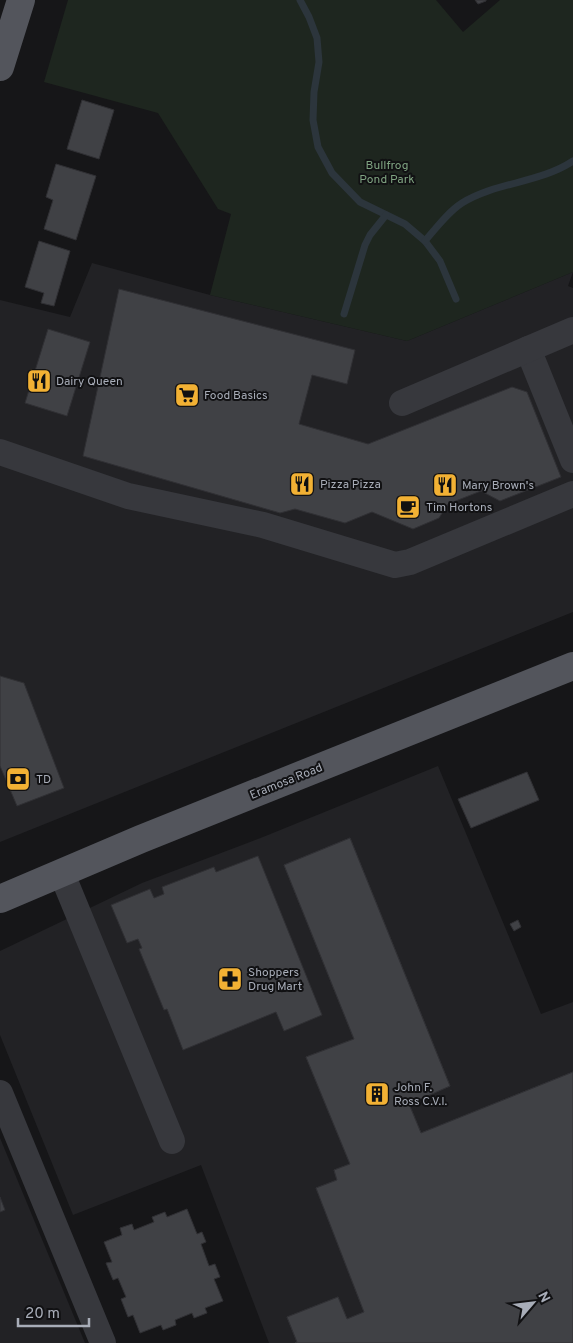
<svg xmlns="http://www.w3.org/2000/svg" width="573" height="1343" font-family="Overpass,sans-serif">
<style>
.built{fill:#222225}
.green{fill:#1e261f}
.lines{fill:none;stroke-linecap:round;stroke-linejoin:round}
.stream{stroke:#2c353c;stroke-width:7}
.building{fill:#404145;stroke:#303034;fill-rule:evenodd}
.minor{stroke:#37383d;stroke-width:26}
.major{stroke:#53555c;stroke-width:28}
.labels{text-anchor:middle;stroke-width:4;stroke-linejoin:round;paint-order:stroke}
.park-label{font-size:12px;fill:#7fa381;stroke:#111113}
.poi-label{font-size:12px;fill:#a8adb8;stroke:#111113;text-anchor:start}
.street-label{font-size:12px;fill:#a8adb8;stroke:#111113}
</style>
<rect width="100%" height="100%" fill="#161618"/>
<g class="built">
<path d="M92 263 210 295 407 341 573 272 568 286 573 288V612L0 842V300L70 317Z"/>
<path d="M438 766 541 1014 573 1002V1343H269L201 1165 73 1215 0 1035V951L142 883 263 837Z"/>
<path d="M0 1138 85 1343H0Z"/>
</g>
<path class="green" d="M68 0H436L463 32 500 0H573V272L407 341 210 295 231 214 218 209 158 113 44 82Z"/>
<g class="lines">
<g class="stream">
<path d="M300 0 309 17 317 38 319 62 314 92 313 120 318 147 332 173 360 202 405 224 425 241 440 261 456 299"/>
<path d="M425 241C436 228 448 212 462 203 496 182 540 183 573 161"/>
<path d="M344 314 365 245 370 235 386 215"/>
</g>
</g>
<g class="building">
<path d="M475 0H486V1L478 4Z"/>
<path d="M82 100 114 110 99 159 67 149Z"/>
<path d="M56 164 96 176 76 240 44 229 53 200 46 197Z"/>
<path d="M39 241 70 251 54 306 41 303 44 293 25 287Z"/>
<path d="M119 289 355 350 347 384 312 375 299 424 368 444 512 387 527 392 561 477 500 501 481 491 448 504 439 518 413 529 372 512 345 523 295 509 280 513 83 456Z"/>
<path d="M48 329 90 342 67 416 25 403Z"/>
<path d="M0 676 24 683 64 788 17 806 0 766Z"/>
<path d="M527 772 539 800 471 828 458 799Z"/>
<path d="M350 838 450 1086 409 1104 421 1133 573 1072V1335L553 1343H295L297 1342 287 1317 338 1297 347 1319 364 1312 316 1188 337 1180 334 1170 350 1164 306 1057 354 1039 284 865ZM512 1203 524 1235 550 1225 565 1262 474 1299 485 1325 454 1339 436 1298 414 1308 390 1253Z"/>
<path d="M350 838 450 1086 409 1104 421 1133 573 1072V1343H295L297 1342 287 1317 338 1297 347 1319 364 1312 316 1188 337 1180 334 1170 350 1164 306 1057 354 1039 284 865Z"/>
<path d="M258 856 322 1015 284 1031 276 1012 183 1050 167 1009 164 1010 139 949 142 948 138 939 127 943 111 905 150 889 154 898 164 894 162 887 214 867 216 872Z"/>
<path d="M518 920 521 927 514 931 510 924Z"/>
<path d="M0 1197 5 1210 0 1212Z"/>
<path d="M187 1209 197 1234 202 1232 206 1242 201 1244 209 1266 215 1264 220 1277 214 1279 223 1301 205 1308 207 1313 194 1318 192 1313 175 1320 176 1325 163 1330 161 1325 140 1333 133 1315 128 1317 121 1299 126 1297 118 1278 113 1280 106 1263 112 1262 104 1242 122 1235 120 1228 132 1224 134 1230 154 1222 152 1217 165 1212 167 1217Z"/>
</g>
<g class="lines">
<g class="minor">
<path d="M528 349 573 460"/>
<path d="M402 403 573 330"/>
<path d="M0 452 128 496 263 525 395 565 410 562 573 494"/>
<path d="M62 874 172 1141"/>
<path d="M0 1093 103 1343"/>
</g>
<g class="major">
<path d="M0 67 21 0"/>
<path d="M0 899 141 839 573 666"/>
</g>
</g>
<defs>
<symbol id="restaurant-square" viewBox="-11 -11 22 22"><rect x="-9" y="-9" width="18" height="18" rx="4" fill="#f2b134" stroke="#111113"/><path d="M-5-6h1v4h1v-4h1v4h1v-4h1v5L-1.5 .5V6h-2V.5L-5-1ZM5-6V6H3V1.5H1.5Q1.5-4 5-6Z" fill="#111"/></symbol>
<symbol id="supermarket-square" viewBox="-11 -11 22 22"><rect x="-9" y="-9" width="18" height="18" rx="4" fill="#f2b134" stroke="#111113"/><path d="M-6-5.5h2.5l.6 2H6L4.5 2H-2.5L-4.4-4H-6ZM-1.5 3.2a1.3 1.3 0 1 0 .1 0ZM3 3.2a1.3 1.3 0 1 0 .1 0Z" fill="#111"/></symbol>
<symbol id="cafe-square" viewBox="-11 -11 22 22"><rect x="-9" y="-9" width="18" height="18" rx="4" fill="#f2b134" stroke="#111113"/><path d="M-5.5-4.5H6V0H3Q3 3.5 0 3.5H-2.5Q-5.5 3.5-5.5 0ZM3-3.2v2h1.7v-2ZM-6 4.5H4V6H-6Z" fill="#111"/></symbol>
<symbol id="bank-square" viewBox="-11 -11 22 22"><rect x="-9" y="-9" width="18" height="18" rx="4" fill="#f2b134" stroke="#111113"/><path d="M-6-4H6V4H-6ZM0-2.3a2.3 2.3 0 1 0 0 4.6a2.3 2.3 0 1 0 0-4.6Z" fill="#111"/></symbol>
<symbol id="pharmacy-square" viewBox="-11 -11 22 22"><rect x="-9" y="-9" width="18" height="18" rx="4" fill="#f2b134" stroke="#111113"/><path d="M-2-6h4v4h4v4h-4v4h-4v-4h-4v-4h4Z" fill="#111"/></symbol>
<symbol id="building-square" viewBox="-11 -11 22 22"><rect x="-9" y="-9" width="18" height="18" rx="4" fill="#f2b134" stroke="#111113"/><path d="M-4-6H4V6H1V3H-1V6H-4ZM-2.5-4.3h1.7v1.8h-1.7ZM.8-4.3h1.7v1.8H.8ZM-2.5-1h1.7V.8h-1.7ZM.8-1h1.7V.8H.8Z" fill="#111"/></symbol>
</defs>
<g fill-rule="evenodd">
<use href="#restaurant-square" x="25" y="367" width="28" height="28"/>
<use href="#supermarket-square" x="173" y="381" width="28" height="28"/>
<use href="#restaurant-square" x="288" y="470" width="28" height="28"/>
<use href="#restaurant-square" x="431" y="471" width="28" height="28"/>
<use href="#cafe-square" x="394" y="493" width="28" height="28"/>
<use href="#bank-square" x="4" y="765" width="28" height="28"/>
<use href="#pharmacy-square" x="216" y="965" width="28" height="28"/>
<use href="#building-square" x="363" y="1080" width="28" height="28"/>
</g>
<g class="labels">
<g class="park-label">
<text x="387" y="169">Bullfrog<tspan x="387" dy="14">Pond Park</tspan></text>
</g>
<g class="poi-label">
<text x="56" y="385">Dairy Queen</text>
<text x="204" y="399">Food Basics</text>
<text x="320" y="488">Pizza Pizza</text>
<text x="462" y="489">Mary Brown's</text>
<text x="426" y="511">Tim Hortons</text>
<text x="36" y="783">TD</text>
<text x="248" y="976">Shoppers<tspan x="248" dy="14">Drug Mart</tspan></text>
<text x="394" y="1091">John F.<tspan x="394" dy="14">Ross C.V.I.</tspan></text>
</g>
<g class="street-label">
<text transform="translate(286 781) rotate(-22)" y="4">Eramosa Road</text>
</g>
</g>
<g transform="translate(533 1303) rotate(62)" stroke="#111113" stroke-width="4" paint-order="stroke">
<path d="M0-4L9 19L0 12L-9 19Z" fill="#a8adb8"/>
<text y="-8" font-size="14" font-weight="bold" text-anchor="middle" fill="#a8adb8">N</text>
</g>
<path d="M18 1318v8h71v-8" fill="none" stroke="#a8adb8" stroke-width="2.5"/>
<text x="25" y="1318" font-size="15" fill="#a8adb8" stroke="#111113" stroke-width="4" paint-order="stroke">20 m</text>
</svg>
